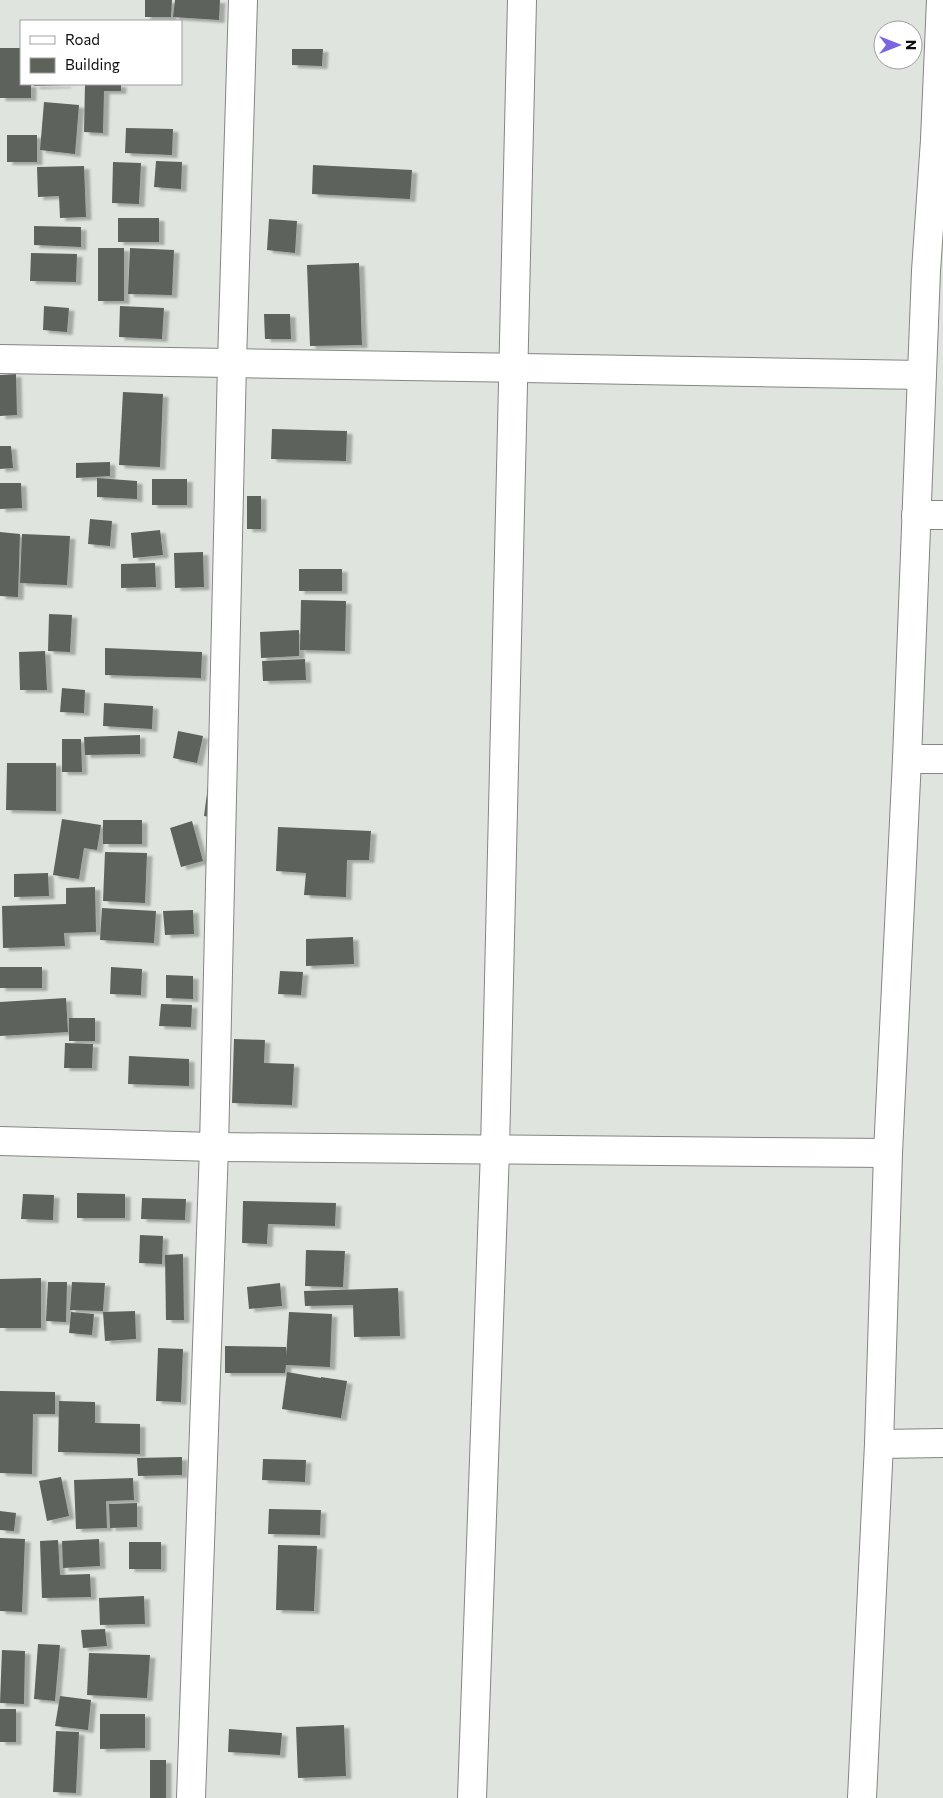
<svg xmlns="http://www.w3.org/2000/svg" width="943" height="1798" font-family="Commissioner,sans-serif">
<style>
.building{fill:#5d625b;filter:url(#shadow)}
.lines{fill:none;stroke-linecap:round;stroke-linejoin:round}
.minor-casing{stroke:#828780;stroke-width:30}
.tertiary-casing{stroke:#828780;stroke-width:30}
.minor{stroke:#fff;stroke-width:28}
.tertiary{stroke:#fff;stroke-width:28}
</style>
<defs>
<filter id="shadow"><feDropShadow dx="5.5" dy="3" stdDeviation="1" flood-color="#0004"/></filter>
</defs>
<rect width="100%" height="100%" fill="#dfe5de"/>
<g class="building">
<path d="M145 0H172L171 17H145Z"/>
<path d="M175 0H220L219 20 173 17Z"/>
<path d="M0 48H21V84H31V98H0Z"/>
<path d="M292 49H323L322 66 292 65Z"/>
<path d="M34 84H66V85L34 86Z"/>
<path d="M85 84H121V91H104L103 133 84 132Z"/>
<path d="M44 102 79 105 75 154 40 150Z"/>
<path d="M126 128 173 129 172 155 125 153Z"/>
<rect x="7" y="135" width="30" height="27"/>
<path d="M156 161 182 162 181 189 154 187Z"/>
<path d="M113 162 141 163 139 204 112 203Z"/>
<path d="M313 165 412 170 410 199 312 194Z"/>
<path d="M84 166 86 217 60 218 59 196 38 197 37 167Z"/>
<rect x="118" y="218" width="41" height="24"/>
<path d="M269 219 297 221 295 253 267 250Z"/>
<path d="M34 226 81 227V247L34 245Z"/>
<rect x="98" y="248" width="26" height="53"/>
<path d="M130 248 174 250 172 295 128 294Z"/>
<path d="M31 253 77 254 76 282 30 281Z"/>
<path d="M359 263 362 345 310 346 307 265Z"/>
<path d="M44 306 69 308 67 332 43 330Z"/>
<path d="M120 306 164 308 162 339 119 337Z"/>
<path d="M264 314H290L291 339H265Z"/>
<path d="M16 374 17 415 0 416V375Z"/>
<path d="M123 392 163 394 160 467 119 465Z"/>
<path d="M272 429 347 431 346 461 271 459Z"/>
<path d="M0 446H11L13 468 0 469Z"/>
<path d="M110 462V476L76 478V463Z"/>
<path d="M97 478 137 481V499L97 497Z"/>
<rect x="152" y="479" width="35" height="26"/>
<path d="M0 483H21L22 508 0 509Z"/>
<rect x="247" y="496" width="14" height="33"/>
<path d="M90 519 112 521 110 546 88 544Z"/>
<path d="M160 530 163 555 133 558 131 533Z"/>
<path d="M0 532 20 534 18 597 0 596Z"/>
<path d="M22 534 70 536 67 585 20 583Z"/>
<path d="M203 552 204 587 175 588 174 553Z"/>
<path d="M155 563 156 587 121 588V564Z"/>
<rect x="299" y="569" width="43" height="22"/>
<path d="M301 600 346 601 345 651 300 650Z"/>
<path d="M49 614 72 615 70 652 48 651Z"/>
<path d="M299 630V656L261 658 260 632Z"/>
<path d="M105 648 202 652 201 678 105 675Z"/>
<path d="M45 651 47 690H20L19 652Z"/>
<path d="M305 659 306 680 263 681 262 661Z"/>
<path d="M62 688 85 690 84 713 60 712Z"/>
<path d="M104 703 153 706 152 729 103 726Z"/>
<path d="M178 731 203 736 197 763 173 758Z"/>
<path d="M140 735V754L85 755 84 737Z"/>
<path d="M62 739H81L82 772H62Z"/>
<path d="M7 763H56V811L6 810Z"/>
<path d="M208 786 221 788 217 818 204 816Z"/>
<path d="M62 819 101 825 97 850 84 848 79 879 53 875Z"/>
<rect x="103" y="820" width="39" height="24"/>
<path d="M192 821 203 861 181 867 170 828Z"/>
<path d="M278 827 371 831 369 860H347L346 897 304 895 306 873 276 871Z"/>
<path d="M105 852 147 853 145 903 103 901Z"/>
<path d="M48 873 49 896 14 897V874Z"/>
<path d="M95 887 96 932 64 933 65 946 3 948 2 906 66 904V888Z"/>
<path d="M102 908 156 911 154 943 100 940Z"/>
<path d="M193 910 194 934 165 935 163 911Z"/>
<path d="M353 937 354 964 306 966V939Z"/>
<rect x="0" y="967" width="42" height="21"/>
<path d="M111 967 142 969 141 995 110 994Z"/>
<path d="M280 971 303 972 301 995 278 994Z"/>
<path d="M166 975 193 976V999L166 998Z"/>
<path d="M66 998 68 1032 0 1036V1002Z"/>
<path d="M161 1004 192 1005 191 1027 159 1026Z"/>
<rect x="69" y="1018" width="26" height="23"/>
<path d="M234 1039 265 1040 264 1063 294 1064 292 1105 232 1103Z"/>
<path d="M65 1043 93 1044 92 1068H64Z"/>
<path d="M129 1056 189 1059V1086L128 1084Z"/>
<path d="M77 1193 125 1194V1218H77Z"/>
<path d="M23 1194 54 1195 53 1220 21 1219Z"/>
<path d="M142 1198 186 1199 185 1220 141 1219Z"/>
<path d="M243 1201 336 1203 335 1226 268 1224 267 1244 242 1243Z"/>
<path d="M140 1235 163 1236 162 1264 139 1263Z"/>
<path d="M306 1250 345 1251 343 1287 305 1286Z"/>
<path d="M183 1254 184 1320H166L165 1255Z"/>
<path d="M41 1278V1328H0V1279Z"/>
<path d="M48 1282H67L66 1322 46 1321Z"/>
<path d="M72 1282 105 1283 103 1311 70 1310Z"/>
<path d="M280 1283 282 1306 249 1309 247 1287Z"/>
<path d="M398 1288 400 1336 354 1337 353 1305 305 1306 304 1291Z"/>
<path d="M135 1311 136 1339 105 1341 103 1312Z"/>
<path d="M71 1312 94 1314 92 1335 69 1333Z"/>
<path d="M289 1312 332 1314 330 1367 286 1365 285 1373H225V1346L286 1347V1357Z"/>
<path d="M158 1348 183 1349 181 1402 156 1401Z"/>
<path d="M287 1372 321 1378V1377L347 1381 341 1418 282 1409Z"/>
<path d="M0 1391 55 1392V1414H33L32 1474 0 1473Z"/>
<path d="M59 1401 95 1402V1423L140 1424V1454L58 1452Z"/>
<path d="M182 1457V1475L138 1476 137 1458Z"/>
<path d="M263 1459 306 1460 305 1482 262 1480Z"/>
<path d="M61 1477 69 1516 47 1521 39 1481Z"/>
<path d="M133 1478 134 1500 106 1501 107 1528 76 1529 74 1480Z"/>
<path d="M137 1503V1527L110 1528 109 1504Z"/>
<path d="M269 1509 321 1510 320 1535 268 1534Z"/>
<path d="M0 1511 16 1513 14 1531 0 1530Z"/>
<path d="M0 1538 25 1539 22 1612 0 1611Z"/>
<path d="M99 1539 100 1566 63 1568 62 1541Z"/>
<path d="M58 1540 60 1575 90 1574 91 1597 42 1598 40 1541Z"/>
<rect x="129" y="1542" width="32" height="27"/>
<path d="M278 1545 317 1546 314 1611 276 1610Z"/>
<path d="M144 1596 145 1624 100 1625 99 1598Z"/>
<path d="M105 1629 107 1646 83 1648 81 1630Z"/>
<path d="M38 1644 60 1645 55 1701 34 1699Z"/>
<path d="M2 1650 25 1651 24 1704 0 1703Z"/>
<path d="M89 1653 150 1655 147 1698 87 1695Z"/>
<path d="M60 1696 91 1700 88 1730 55 1726Z"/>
<rect x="0" y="1709" width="16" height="33"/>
<path d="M100 1714H145V1748L100 1749Z"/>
<path d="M344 1725 346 1776 298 1778 296 1727Z"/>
<path d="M229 1729 282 1733 280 1755 228 1752Z"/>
<path d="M56 1731 79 1732 76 1793 53 1792Z"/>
<rect x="150" y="1760" width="16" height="38"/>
</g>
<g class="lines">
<defs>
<g id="minor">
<path d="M0 359 922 375"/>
<path d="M916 515H943"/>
<path d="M907 759H943"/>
<path d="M0 1141 214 1147 888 1153"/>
<path d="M879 1444 943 1443"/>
<path d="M191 1798 214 1147 232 362 243 0"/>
<path d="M472 1798 495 1150 522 0"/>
</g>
<path id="tertiary" d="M862 1798 879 1444 888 1153 907 759 926 271 935 140 941 0"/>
</defs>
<use href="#minor" class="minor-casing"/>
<use href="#tertiary" class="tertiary-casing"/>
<use href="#minor" class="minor"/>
<use href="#tertiary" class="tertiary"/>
</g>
<rect x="20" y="20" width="162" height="65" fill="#ffffff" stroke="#9e9f9e"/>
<rect x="30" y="36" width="25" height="8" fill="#ffffff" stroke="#9e9f9e"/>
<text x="65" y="45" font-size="15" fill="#0d0f0d">Road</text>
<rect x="30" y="58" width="25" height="15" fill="#5d625b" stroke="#9e9f9e"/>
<text x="65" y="70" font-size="15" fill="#0d0f0d">Building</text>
<g transform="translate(898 45) rotate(90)"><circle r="24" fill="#ffffff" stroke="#9e9f9e"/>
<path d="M0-4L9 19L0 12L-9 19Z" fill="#7c65e0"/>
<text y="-8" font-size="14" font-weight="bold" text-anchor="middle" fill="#0d0f0d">N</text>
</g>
</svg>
